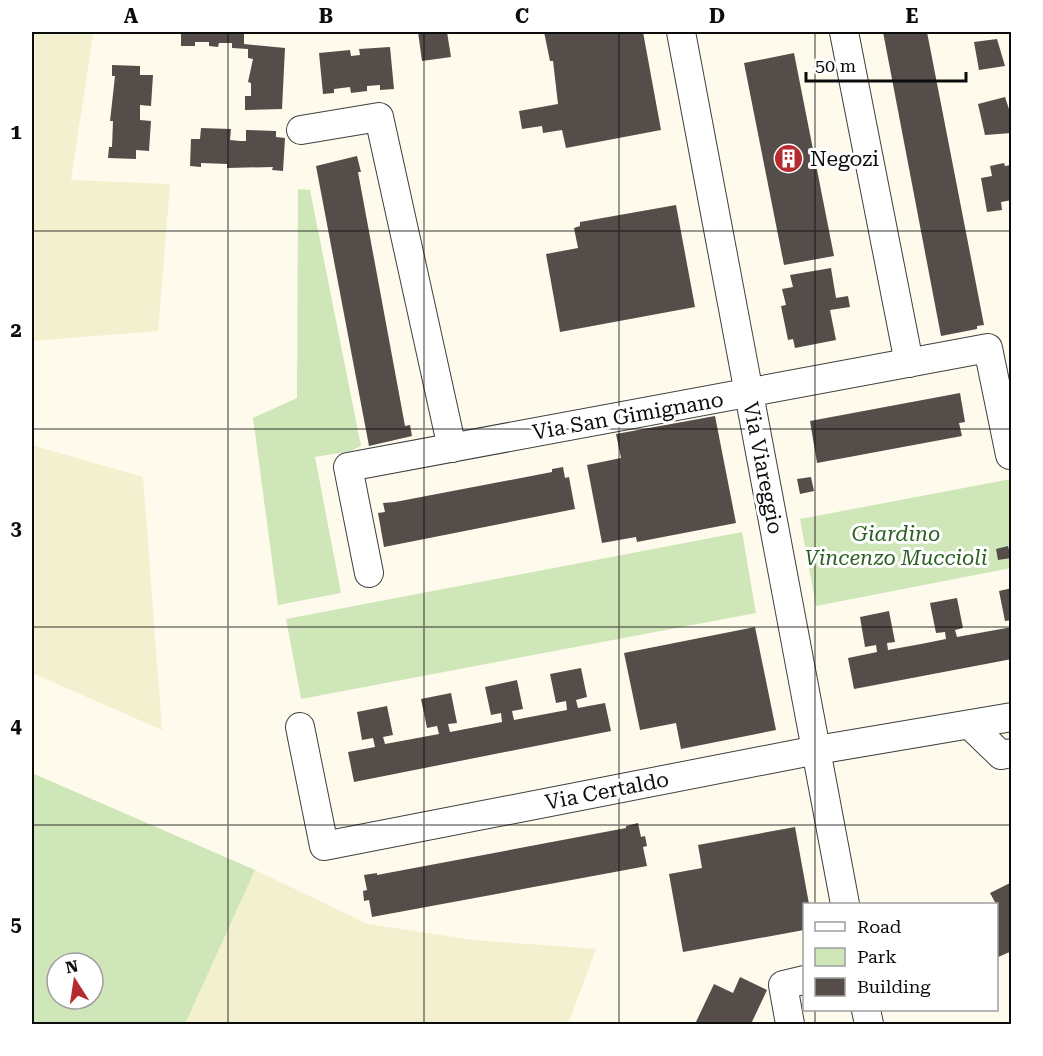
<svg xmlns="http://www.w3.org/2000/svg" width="1043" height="1056" font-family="'Roboto Serif',serif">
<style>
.farmland{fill:#f2f0ce}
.green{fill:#cfe6b8;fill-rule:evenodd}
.building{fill:#544d49}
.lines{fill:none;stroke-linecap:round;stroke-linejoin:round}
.minor-casing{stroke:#3f3f3f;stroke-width:30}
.minor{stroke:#fff;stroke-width:28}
.grid{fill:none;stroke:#0c0c0c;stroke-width:1.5;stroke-opacity:0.55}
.labels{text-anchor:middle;stroke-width:6;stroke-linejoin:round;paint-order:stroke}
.poi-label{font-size:21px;fill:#0c0c0c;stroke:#fff;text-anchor:start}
.street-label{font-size:21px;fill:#0c0c0c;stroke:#fff}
.park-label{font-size:21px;font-style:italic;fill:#2c6020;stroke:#fff}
.neatline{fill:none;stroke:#0c0c0c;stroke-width:2}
.grid-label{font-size:20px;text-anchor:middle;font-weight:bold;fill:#0c0c0c}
</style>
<rect width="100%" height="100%" fill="#fefbec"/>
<g class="farmland">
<path d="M32 32H84L93 35 71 180 170 184 158 331 32 341Z"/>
<path d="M32 445 143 477 162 730 32 673Z"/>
<path d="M255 870 368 924 474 940 596 949 568 1024H185Z"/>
</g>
<g class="green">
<path d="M298 189 310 190 361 446 351 451 315 457 341 593 278 605 253 418 297 398Z"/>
<path d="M1011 479V568L816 606 800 519Z"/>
<path d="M742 532 756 613 301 699 286 619Z"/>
<path d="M32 773 255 870 185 1024H32ZM57 963H93V999H57Z"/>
</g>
<g class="building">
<path d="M181 32H244V44L285 48 282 109 245 110V96H251V83L248 82 253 59 248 58V49L232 48V43H219L218 47 209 46V42H195V46H181Z"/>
<path d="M418 32H447L451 57 422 61Z"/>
<path d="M544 32H643L661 130 566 148 562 130 543 133 542 126 522 129 519 111 558 104 553 61H550Z"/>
<path d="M883 32H927L984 325 977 326V329L941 336Z"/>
<path d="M997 39 1005 66 979 70 974 42Z"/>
<path d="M390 47 394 89 380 90V85L367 86V91L351 93 350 87 334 89V93L323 94 319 53 350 50 351 56 360 55 359 49Z"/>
<path d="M794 53 834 256 784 265 744 63Z"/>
<path d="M112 65 140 66V75H153L151 106 140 105V120L151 121 149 151 136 150V159L108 158 109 147H112L113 121H110L115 76H112Z"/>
<path d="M1005 97 1012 118V133L985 135 978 104Z"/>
<path d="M201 128 231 129 230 140 240 141H246V130L276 131V137L285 138 283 171 272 170 273 167 227 168V164L201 163V167L190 166 191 139H200Z"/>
<path d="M357 156 361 172H358L405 426 410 425 412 436 369 446 316 166Z"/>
<path d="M1004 163 1005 166 1012 165V200L1001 202 1002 210 987 212 981 178 992 176 990 166Z"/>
<path d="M676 205 695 307 560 332 546 254 578 248 574 228 580 226V222Z"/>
<path d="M831 268 836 298 848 296 850 307 830 310 836 340 795 348 793 339 788 340 781 306 786 305 782 289 793 287 790 275Z"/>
<path d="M960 393 965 422 959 423 962 436 817 463 810 421Z"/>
<path d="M715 416 736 523 637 542 636 537 602 543 587 465 621 458 616 434Z"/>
<path d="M563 467 565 478 569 477 575 509 384 547 378 513 385 512 383 503 395 502 552 472V469Z"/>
<path d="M811 477 814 491 800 494 797 479Z"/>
<path d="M1008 546 1011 558 998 560 996 549Z"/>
<path d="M1012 588V620L1005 621 999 591Z"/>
<path d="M957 598 963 628 955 630 957 637 1012 627V659L854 689 848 658 877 652 876 645 865 647 860 617 889 611 895 642 887 643 888 650 921 644 946 639 945 632 936 633 930 603Z"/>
<path d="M755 627 776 730 681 749 676 723 640 730 624 653Z"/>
<path d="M581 668 587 697 576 700 578 708 605 703 611 731 354 782 348 752 375 747 373 738 362 740 357 712 387 706 393 735 383 737 385 744 439 734 437 726 427 728 421 699 451 693 457 723 448 724 450 732 502 722 501 713 491 715 485 687 517 680 523 709 512 711 514 720 567 710 566 701 556 703 550 674Z"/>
<path d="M638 823 641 837 645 836 647 846 643 847 647 866 372 917 369 900 364 901 363 891 367 890 364 875 377 873V875L626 828V826Z"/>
<path d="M795 827 809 904H804V930L683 952 669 874 702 868 698 845Z"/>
<path d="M1012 882V951L996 958V904L990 893Z"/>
<path d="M740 977 767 990 751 1024H695L714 984 733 993Z"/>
</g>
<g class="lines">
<defs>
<g id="minor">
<path d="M681 32 845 904"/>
<path d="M844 32 909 363"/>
<path d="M301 130 379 117 452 448"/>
<path d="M369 573 348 467 988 348 1010 455"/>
<path d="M970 725 1001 755 1012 753"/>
<path d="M300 727 324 846 817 750 1012 717"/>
<path d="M866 1010 869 1024"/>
<path d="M790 1024 783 985 804 980"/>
</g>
</defs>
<use href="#minor" class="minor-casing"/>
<use href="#minor" class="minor"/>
</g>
<path class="grid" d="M228 32V1024M424 32V1024M619 32V1024M815 32V904M32 231H1012M32 429H1012M32 627H1012M32 825H1012M815 1010V1024"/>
<defs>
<symbol id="building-disc" viewBox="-11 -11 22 22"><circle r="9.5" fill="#b42c2f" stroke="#fff"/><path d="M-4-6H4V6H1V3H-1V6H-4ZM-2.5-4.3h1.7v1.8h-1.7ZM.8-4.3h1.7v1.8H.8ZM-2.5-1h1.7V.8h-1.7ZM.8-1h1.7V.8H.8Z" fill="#fff"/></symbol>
</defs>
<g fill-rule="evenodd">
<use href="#building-disc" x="772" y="142" width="33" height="33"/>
</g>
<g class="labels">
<g class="poi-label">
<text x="810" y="166">Negozi</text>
</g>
<g class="street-label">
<text transform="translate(628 416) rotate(-10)" y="7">Via San Gimignano</text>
<text transform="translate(763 468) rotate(79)" y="7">Via Viareggio</text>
<text transform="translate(607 791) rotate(-11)" y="7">Via Certaldo</text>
</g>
<g class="park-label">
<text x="896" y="541">Giardino<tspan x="896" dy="24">Vincenzo Muccioli</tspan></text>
</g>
</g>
<rect width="1043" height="1056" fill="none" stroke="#ffffff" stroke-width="66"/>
<rect x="803" y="903" width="195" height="108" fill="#ffffff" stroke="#9e9e9e" stroke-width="1.5"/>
<rect x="815" y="922" width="30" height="9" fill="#ffffff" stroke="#9e9e9e" stroke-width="1.5"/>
<text x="857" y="933" font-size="18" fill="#0c0c0c">Road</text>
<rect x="815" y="948" width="30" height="18" fill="#cfe6b8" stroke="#9e9e9e" stroke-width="1.5"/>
<text x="857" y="963" font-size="18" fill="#0c0c0c">Park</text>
<rect x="815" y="978" width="30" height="18" fill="#544d49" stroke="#9e9e9e" stroke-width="1.5"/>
<text x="857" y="993" font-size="18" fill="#0c0c0c">Building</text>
<g transform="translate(75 981) rotate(348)"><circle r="28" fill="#ffffff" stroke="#9e9e9e" stroke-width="1.5"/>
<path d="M0-4.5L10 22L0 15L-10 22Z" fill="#b42c2f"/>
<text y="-9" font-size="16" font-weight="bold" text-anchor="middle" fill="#0c0c0c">N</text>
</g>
<path d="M806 72v9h160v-9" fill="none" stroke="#0c0c0c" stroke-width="3"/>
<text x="815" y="72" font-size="18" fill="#0c0c0c" stroke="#ffffff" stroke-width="4.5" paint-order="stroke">50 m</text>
<rect x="33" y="33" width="977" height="990" class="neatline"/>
<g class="grid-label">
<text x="131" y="23">A</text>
<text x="326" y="23">B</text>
<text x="522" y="23">C</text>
<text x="717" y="23">D</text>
<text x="912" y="23">E</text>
<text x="16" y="139">1</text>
<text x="16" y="337">2</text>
<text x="16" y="535">3</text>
<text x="16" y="733">4</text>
<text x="16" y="931">5</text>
</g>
</svg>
